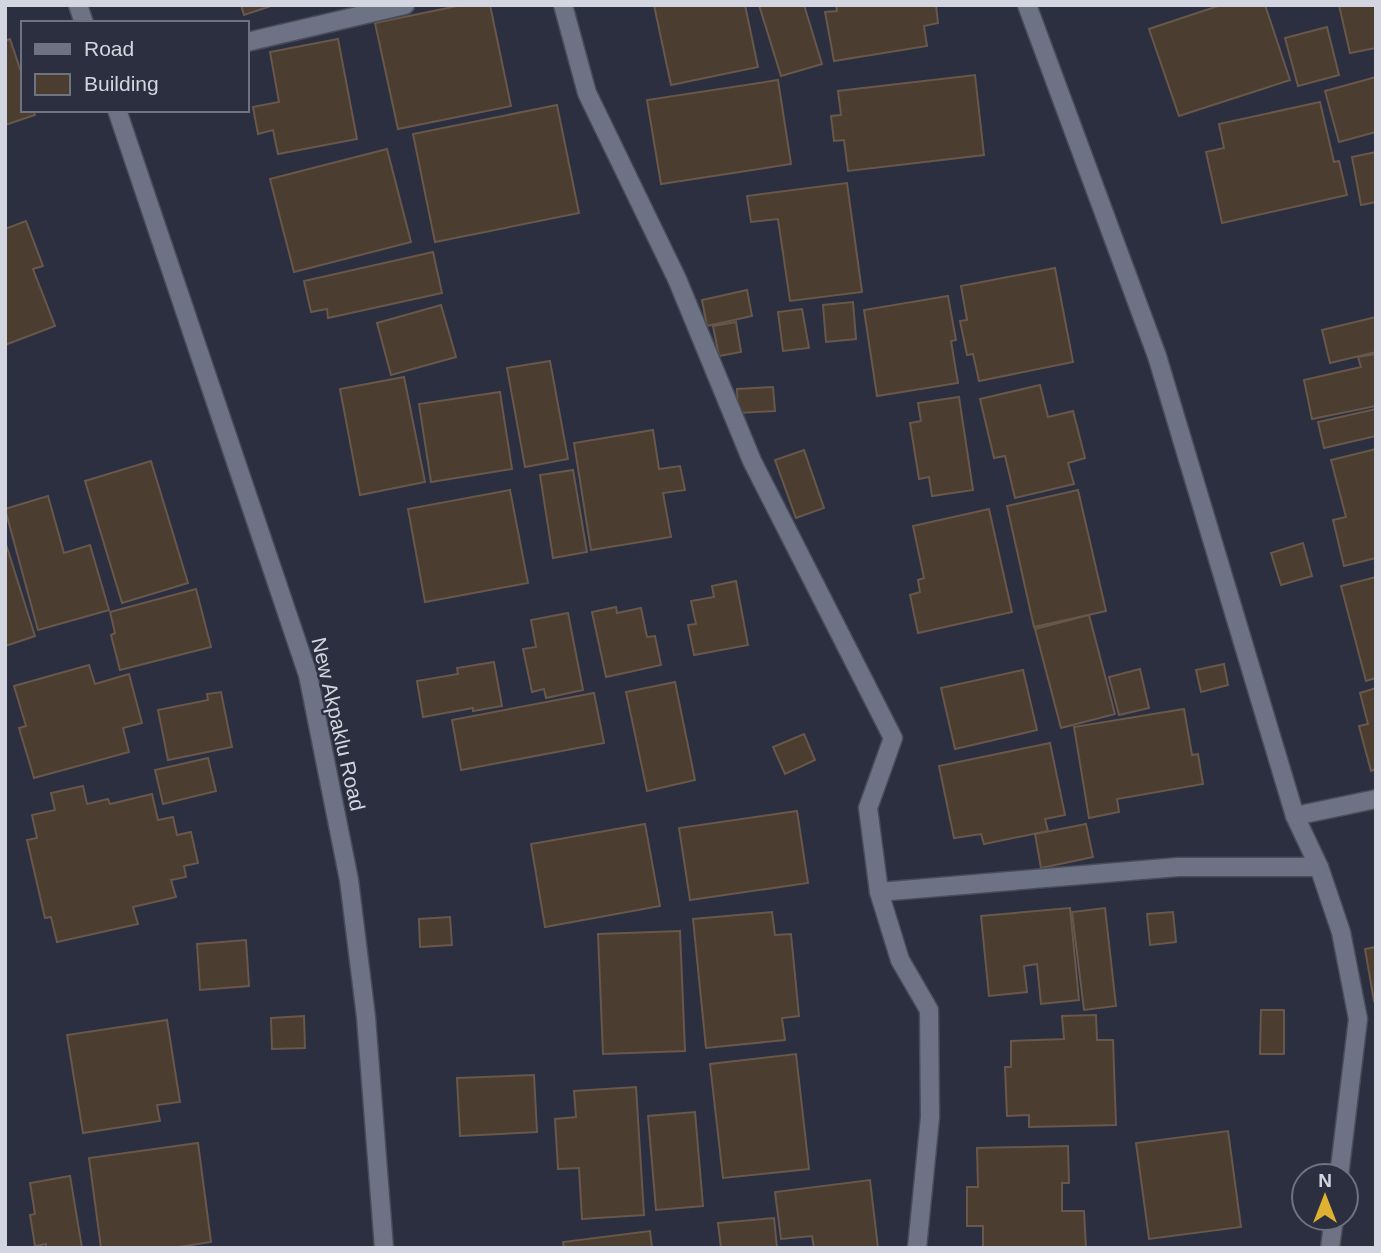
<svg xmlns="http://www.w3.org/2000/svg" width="1381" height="1253" font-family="Helvetica,sans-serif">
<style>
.building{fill:#4c3d31;stroke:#68574b;stroke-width:2}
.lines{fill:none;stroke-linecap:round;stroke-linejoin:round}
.minor-casing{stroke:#494c59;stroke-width:21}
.minor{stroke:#6d7284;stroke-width:18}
.labels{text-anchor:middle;stroke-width:5;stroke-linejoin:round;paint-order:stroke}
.street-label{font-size:21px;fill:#d3d6e0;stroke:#2c2f3f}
</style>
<rect width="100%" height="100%" fill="#2c2f3f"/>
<g class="building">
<path d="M241 5H274L244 15Z"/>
<path d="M462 5H490L511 106 398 129 375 23Z"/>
<path d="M654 5H745L758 67 671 85Z"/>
<path d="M759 5H804L822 64 781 76Z"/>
<path d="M836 5H936L938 23 924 26 927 46 834 61 825 12 837 11Z"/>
<path d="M1221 5H1265L1290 80 1179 116 1149 29Z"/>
<path d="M1339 5H1376V48L1350 53Z"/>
<path d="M1327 27 1339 75 1298 86 1285 38Z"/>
<path d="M10 39 23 78V110H33L35 115 5 125V41Z"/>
<path d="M338 39 357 139 278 154 273 130 258 134 253 107 279 102 270 52Z"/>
<path d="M975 75 984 155 848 171 844 140 834 141 831 116 841 115 838 91Z"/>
<path d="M1376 77V132L1339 142 1325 91Z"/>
<path d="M778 80 791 164 661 184 647 100Z"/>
<path d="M1320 102 1334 162 1339 161 1347 195 1222 223 1206 152 1224 148 1219 124Z"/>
<path d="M557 105 579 213 435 242 413 134Z"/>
<path d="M387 149 411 242 294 272 270 179Z"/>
<path d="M1376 152V202L1361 205 1352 157Z"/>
<path d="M847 183 862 292 790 301 778 219 751 222 747 196Z"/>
<path d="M26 221 43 266 33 269 55 326 5 345V229Z"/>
<path d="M433 252 442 293 328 318 327 309 311 312 304 281Z"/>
<path d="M1055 268 1073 362 979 381 973 354 967 355 960 321 967 320 961 286Z"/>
<path d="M747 290 752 316 707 326 702 300Z"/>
<path d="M948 296 956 340 951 341 958 383 877 396 864 310Z"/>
<path d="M853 302 856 339 826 342 823 305Z"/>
<path d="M441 305 456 357 391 375 377 323Z"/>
<path d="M802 309 809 348 783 351 778 312Z"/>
<path d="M1376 317V352L1330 363 1322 330Z"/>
<path d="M736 322 741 352 719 356 713 326Z"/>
<path d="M1376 354V406L1312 419 1304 380 1361 367 1358 357Z"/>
<path d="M550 361 568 459 525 467 507 368Z"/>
<path d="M404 377 425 482 360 495 340 389Z"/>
<path d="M1040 385 1048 417 1073 411 1085 458 1068 463 1074 484 1015 498 1005 456 994 458 980 399Z"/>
<path d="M773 387 775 411 738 413 737 389Z"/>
<path d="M500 392 512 469 431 482 419 404Z"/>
<path d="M959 397 973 490 932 496 929 477 919 479 910 423 921 421 918 403Z"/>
<path d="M1376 409V436L1324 448 1318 422Z"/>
<path d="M653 430 659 469 680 466 685 490 663 493 671 537 591 550 574 443Z"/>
<path d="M1376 449V558L1344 566 1333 520 1346 517 1331 460Z"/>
<path d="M804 450 824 508 796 518 775 460Z"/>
<path d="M151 461 188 583 122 603 85 481Z"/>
<path d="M573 470 587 552 553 558 540 475Z"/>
<path d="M510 490 528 583 425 602 408 509Z"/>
<path d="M1078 490 1106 611 1034 627 1007 506Z"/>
<path d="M48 496 64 553 90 545 109 610 38 630 5 509Z"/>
<path d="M989 509 1012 612 918 633 910 595 920 592 918 580 924 578 913 526Z"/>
<path d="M5 541 35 636 5 646Z"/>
<path d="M1303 543 1312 576 1281 585 1271 553Z"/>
<path d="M1376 577V678L1366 681 1341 586Z"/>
<path d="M736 581 748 645 694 655 688 625 696 624 691 601 714 597 712 586Z"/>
<path d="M196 589 211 647 120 670 111 635 115 633 110 612Z"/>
<path d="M616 607 617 613 641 608 647 637 655 636 661 665 606 677 592 612Z"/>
<path d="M568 613 583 690 546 698 544 689 532 692 523 649 536 647 531 620Z"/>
<path d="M1089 615 1115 714 1061 728 1035 629Z"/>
<path d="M494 662 502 706 473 711V708L423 717 417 681 458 674 457 668Z"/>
<path d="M1224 664 1228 685 1201 692 1196 670Z"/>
<path d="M89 665 95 684 129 674 142 723 123 728 129 752 34 778 19 728 26 726 14 686Z"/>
<path d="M1140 669 1149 708 1119 715 1109 677Z"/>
<path d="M1023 670 1037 730 955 749 941 688Z"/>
<path d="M675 682 695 780 647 791 626 692Z"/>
<path d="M1376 688V769L1371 771 1359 726 1368 724 1360 693Z"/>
<path d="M221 692 232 747 168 760 158 710 208 700 207 694Z"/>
<path d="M594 693 604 743 461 770 452 720Z"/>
<path d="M1184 709 1192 755 1198 754 1203 784 1117 799 1119 812 1089 818 1074 727Z"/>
<path d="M804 734 815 760 785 774 773 747Z"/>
<path d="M1050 743 1065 815 1045 819 1048 831 984 844 981 834 954 838 939 766Z"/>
<path d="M208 758 216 791 163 804 155 770Z"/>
<path d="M83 786 87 804 108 799 110 804 152 794 158 820 173 817 177 835 191 832 198 863 184 866 186 877 171 880 176 897 133 907 138 924 57 942 51 917 45 918 27 840 37 838 32 815 55 810 51 793Z"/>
<path d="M797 811 808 883 690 900 679 828Z"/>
<path d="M645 824 660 906 545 927 531 844Z"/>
<path d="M1086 824 1093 857 1041 868 1035 834Z"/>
<path d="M1070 908 1079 1000 1041 1004 1037 964 1024 966 1027 992 989 996 981 916Z"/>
<path d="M1105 908 1116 1006 1084 1010 1072 912Z"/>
<path d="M772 912 775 935 791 934 799 1016 782 1018 785 1040 706 1048 693 919Z"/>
<path d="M1173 912 1176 942 1150 945 1147 914Z"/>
<path d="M450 917 452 945 420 947 419 919Z"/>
<path d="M680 931 685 1051 603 1054 598 934Z"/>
<path d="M246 940 249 986 200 990 197 944Z"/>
<path d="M1376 947V1000L1374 1001 1365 949Z"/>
<path d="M1261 1010H1284V1054H1260Z"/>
<path d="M1096 1015 1097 1040H1113L1116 1125 1029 1127V1115L1007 1116 1005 1067H1011V1041L1064 1039 1062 1016Z"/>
<path d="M304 1016 305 1048 272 1049 271 1018Z"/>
<path d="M167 1020 180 1102 157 1105 160 1121 83 1133 67 1035Z"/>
<path d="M796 1054 809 1169 723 1178 710 1064Z"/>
<path d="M534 1075 537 1132 460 1136 457 1078Z"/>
<path d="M636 1087 644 1215 582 1219 579 1168 558 1169 555 1119 576 1117 574 1091Z"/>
<path d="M695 1112 703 1206 656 1210 648 1116Z"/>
<path d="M1228 1131 1241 1227 1149 1239 1136 1143Z"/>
<path d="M198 1143 211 1242 172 1248H101L89 1158Z"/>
<path d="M1068 1146 1069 1183H1062V1211H1084L1086 1248H983V1226H967V1187H978L977 1148Z"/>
<path d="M70 1176 82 1248H46V1244L35 1246 30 1215 35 1214 30 1183Z"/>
<path d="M870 1180 878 1248H814L812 1236 781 1239 775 1192Z"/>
<path d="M774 1218 777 1248H721L718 1223Z"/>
<path d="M650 1231 652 1248H564L563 1242Z"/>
</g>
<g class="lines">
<defs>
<g id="minor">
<path d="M78 5 84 23"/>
<path d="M563 5 587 93 677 279 752 461 893 738 868 808 879 892 900 960 929 1010 930 1117 917 1248"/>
<path d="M1027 5 1157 356 1295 816 1319 867 1341 932 1358 1019 1339 1176"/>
<path d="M247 42 405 5"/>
<path d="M117 110 308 675 349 880 366 1017 384 1248"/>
<path d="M1295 816 1376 799"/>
<path d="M879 892 1178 867H1319"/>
<path d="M1330 1248 1334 1218"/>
</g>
</defs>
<use href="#minor" class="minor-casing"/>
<use href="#minor" class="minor"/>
</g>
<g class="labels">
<g class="street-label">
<text transform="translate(338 724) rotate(77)" y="7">New Akpaklu Road</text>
</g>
</g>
<rect width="1381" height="1253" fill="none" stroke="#d3d6e0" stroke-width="14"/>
<rect x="21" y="21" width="228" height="91" fill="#2c2f3f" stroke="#6f727f" stroke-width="2"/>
<rect x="35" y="44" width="35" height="10" fill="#6d7284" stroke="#6f727f" stroke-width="2"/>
<text x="84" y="56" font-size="21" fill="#d3d6e0">Road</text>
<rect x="35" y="74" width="35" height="21" fill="#4c3d31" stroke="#6f727f" stroke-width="2"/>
<text x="84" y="91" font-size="21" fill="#d3d6e0">Building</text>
<g transform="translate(1325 1197)"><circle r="33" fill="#2c2f3f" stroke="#6f727f" stroke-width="2"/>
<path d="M0-5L12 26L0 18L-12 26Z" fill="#deb133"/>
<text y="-10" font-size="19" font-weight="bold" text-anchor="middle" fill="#d3d6e0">N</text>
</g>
</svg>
